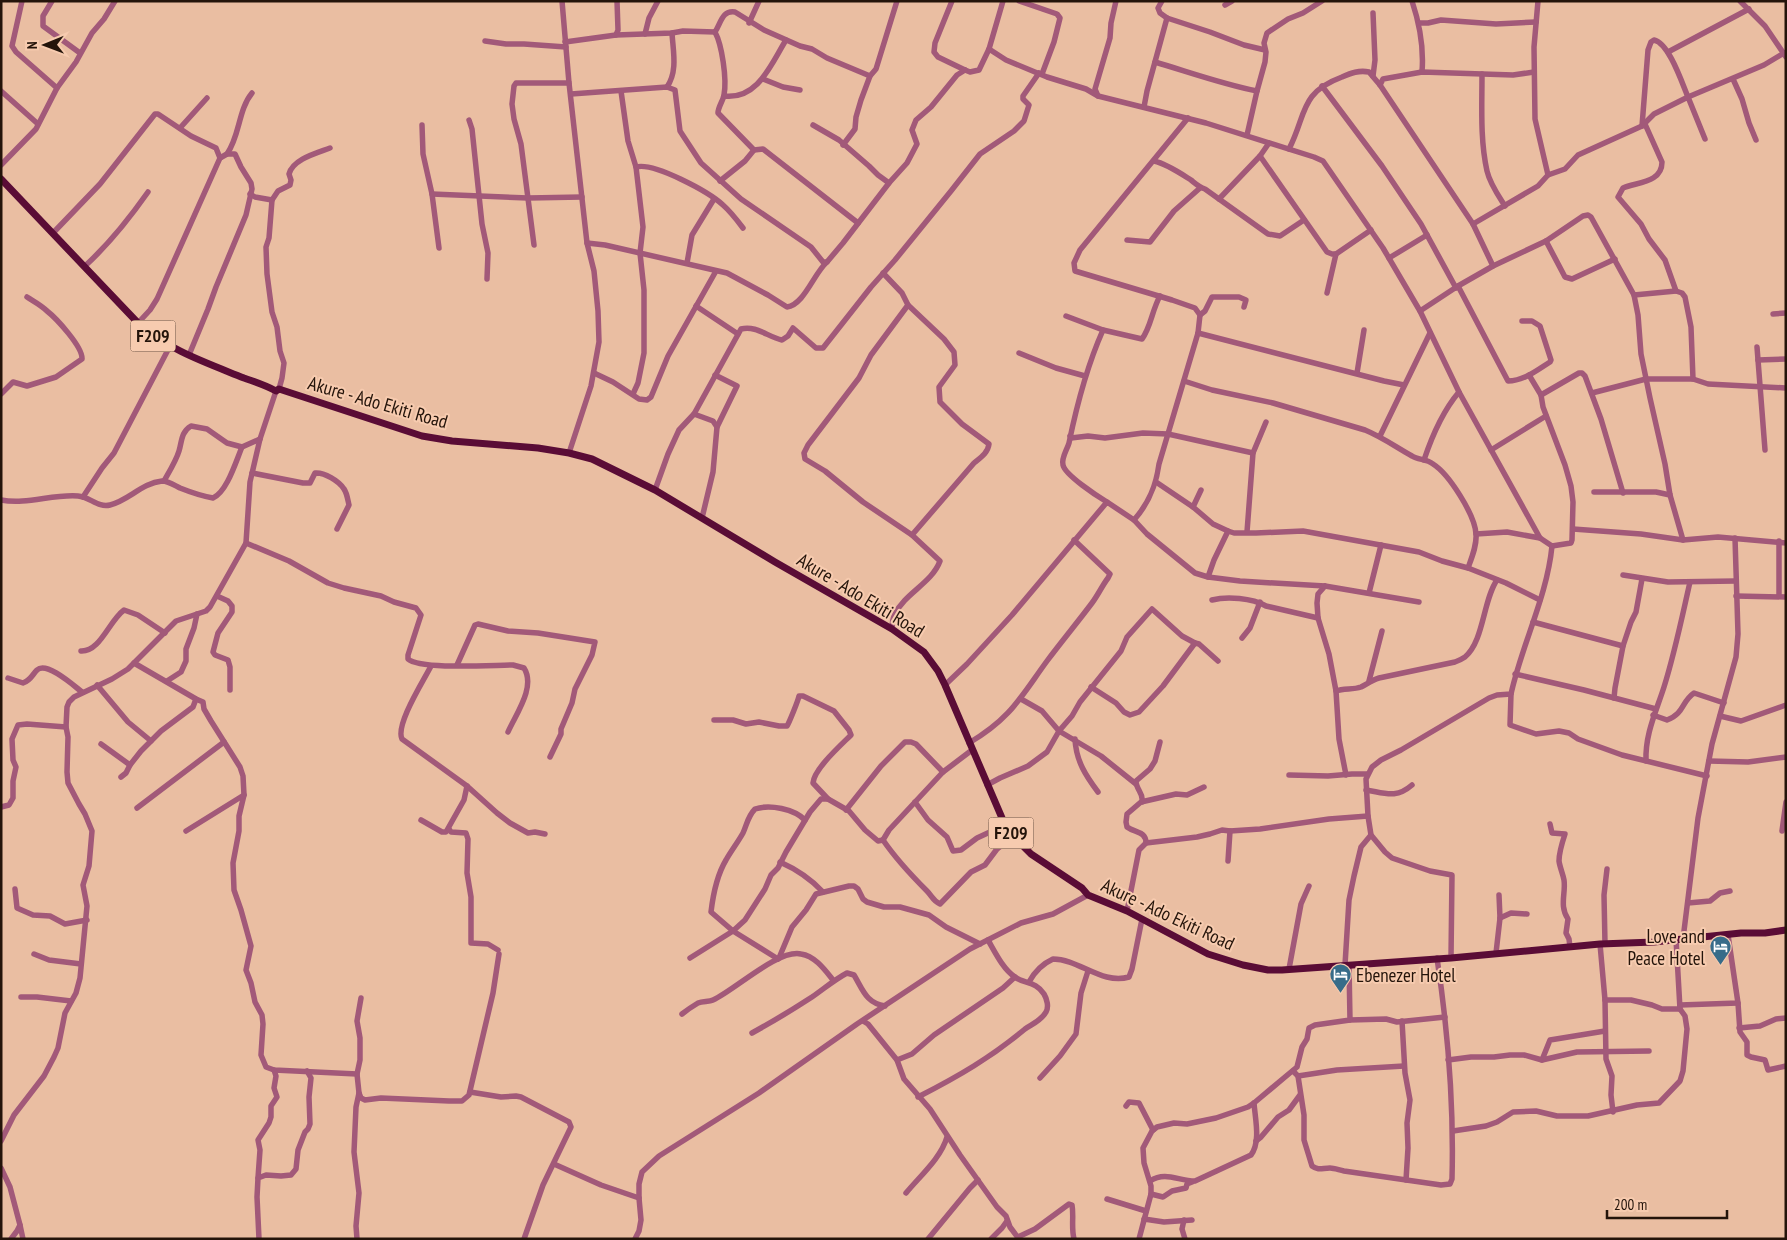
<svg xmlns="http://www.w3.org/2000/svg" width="1787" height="1240" font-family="'PT Sans Narrow',sans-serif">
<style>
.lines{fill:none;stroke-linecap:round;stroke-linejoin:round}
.minor{stroke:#a25979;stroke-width:5.5}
.major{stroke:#5a0c36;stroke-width:7}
.labels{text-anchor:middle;stroke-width:4;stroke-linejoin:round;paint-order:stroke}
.shield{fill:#f7cbaf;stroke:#634b3c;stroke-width:1}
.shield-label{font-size:18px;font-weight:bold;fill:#24140a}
.street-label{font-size:19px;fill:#24140a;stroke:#f7cbaf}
.poi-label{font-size:19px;fill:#24140a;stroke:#f7cbaf;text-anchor:end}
</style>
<rect width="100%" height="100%" fill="#eabea2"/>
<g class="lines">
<g class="minor">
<path d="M22 1 12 46 16 52 57 88"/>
<path d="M52 1 43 16V26L80 53"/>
<path d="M562 1 569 83 587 243 594 271 598 311 599 342 591 386 569 453"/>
<path d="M952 1 935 43 934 52 938 57 965 70 970 72 979 70 989 49 1006 60 1047 77 1086 89 1098 96 1206 123 1314 157 1323 161 1383 248 1420 311 1459 392 1540 538 1552 546 1571 543 1572 540 1573 502 1571 486 1565 465 1543 407 1541 395 1529 375"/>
<path d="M1019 1 1057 14 1060 18 1054 42 1042 74"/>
<path d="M1162 1 1158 8 1160 13 1167 18 1210 32 1244 45 1265 50"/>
<path d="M1412 1C1420 25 1424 47 1422 72"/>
<path d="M1740 1 1765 26 1786 57"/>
<path d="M1225 5 1232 1"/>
<path d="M1373 13 1375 60 1373 76"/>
<path d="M749 23 759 1"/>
<path d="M1419 23H1428L1441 20 1496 24 1536 22"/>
<path d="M715 32C721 23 722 10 735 12L764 30 800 46 812 49 827 58 870 76"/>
<path d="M715 32C722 45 727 79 724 95 723 101 718 107 718 113L754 150"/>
<path d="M645 34 649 18 658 1"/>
<path d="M616 35 618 30 617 1"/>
<path d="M485 41 506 44H524L566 47"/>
<path d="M565 42 616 35 672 33 683 31 715 32"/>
<path d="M989 49 1003 1"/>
<path d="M1668 52 1749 9"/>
<path d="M1155 62C1189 72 1222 84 1257 91"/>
<path d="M1482 74C1482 106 1480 140 1487 171 1490 184 1498 195 1505 206"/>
<path d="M763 79 783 87 800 90"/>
<path d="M1733 79 1742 99 1749 123 1756 140"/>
<path d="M1380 85 1383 79 1422 72 1513 75 1534 72"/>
<path d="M1322 86 1382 166 1421 224 1456 288"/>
<path d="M667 87C678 71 673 51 672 33"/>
<path d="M1 91 38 124"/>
<path d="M621 91 628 141 636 167 643 227 640 253 644 290V353L638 383 633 394"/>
<path d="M571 94 667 87 675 90 680 131 701 163 741 199 811 247 823 262H827L843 243 889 183 907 163 917 144 912 130 916 120 931 107 957 75 965 70"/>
<path d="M724 96C758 100 771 64 786 40"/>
<path d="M1098 96 1095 89 1110 38 1111 23 1116 1"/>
<path d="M1144 107 1147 91 1167 18"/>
<path d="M469 120 472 129 482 224 488 253 487 279"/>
<path d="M1645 124 1662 162C1662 183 1637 182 1623 188L1618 197 1641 224 1649 239 1665 260 1676 291 1682 293 1685 297 1691 327 1693 379"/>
<path d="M422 125 423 154 432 194 439 248"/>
<path d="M813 125 839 140 869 166 878 175 889 183"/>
<path d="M1642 126 1648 50 1651 42 1654 40C1669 43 1682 83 1688 97L1764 65 1784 53"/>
<path d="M180 128 207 98"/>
<path d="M1247 135 1257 91 1265 62 1266 52 1264 43 1267 33 1288 19 1303 13 1322 1"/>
<path d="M843 145 855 129 856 117 861 100 870 76 876 69 897 1"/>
<path d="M1289 149C1307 114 1299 93 1342 77 1351 73 1359 70 1369 72L1380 85 1473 224 1493 266"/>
<path d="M227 154C240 136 238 110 252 93"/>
<path d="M1260 156 1327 252 1332 254H1336L1371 230"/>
<path d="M1154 161C1167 164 1180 173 1191 180 1196 184 1199 187 1205 189L1268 234 1280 236 1304 220"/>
<path d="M1 165 36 129 57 88 76 62 92 33 104 19 115 1"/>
<path d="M636 167C654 162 709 192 723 205 731 212 737 220 743 228"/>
<path d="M1548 175 1565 169 1578 155 1642 126 1654 114 1688 97 1705 139"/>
<path d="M720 181 745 161 754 150 763 149 858 223"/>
<path d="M250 194 255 197 272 200 278 191 290 185 291 180 289 174C293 159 317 153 330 148"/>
<path d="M432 194 528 198 582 197"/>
<path d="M1219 199 1260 156 1269 143"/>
<path d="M272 200 269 238 266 247 267 274 272 312 277 327 280 351 284 363 282 378 279 389"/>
<path d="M1473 224 1538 186 1548 175 1535 119 1534 47 1538 1"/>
<path d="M53 233 100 184 155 114H158L191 136 216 148 220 158"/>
<path d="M1127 240 1150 242 1174 211 1200 188"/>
<path d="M1546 241 1565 277 1572 279 1615 259"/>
<path d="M587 243 605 245 727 273 768 295 787 307C804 305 814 273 827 262"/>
<path d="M534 245 521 144 514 119 512 104 514 86 516 83H569"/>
<path d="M1389 258 1427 235"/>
<path d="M687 263 692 235 714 199"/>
<path d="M85 266C109 244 129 219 148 192"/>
<path d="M883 273 902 293 908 305 871 355 859 378 808 445 804 453 805 459 825 471 863 502 912 535 940 561C932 583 905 593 895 614 893 618 892 624 892 629"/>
<path d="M1458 286 1508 381C1524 381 1537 370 1550 362L1551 360 1540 326 1532 321H1522"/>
<path d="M1327 293 1336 254"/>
<path d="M1634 295 1676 291"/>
<path d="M908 305 944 339 954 352 955 365 939 387 940 402 962 424 989 444C988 453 980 458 974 463L912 535"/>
<path d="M696 306 738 334"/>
<path d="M1420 311 1458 286 1493 266 1546 241 1583 216 1588 215 1591 217 1634 295 1638 315 1641 354 1650 398 1665 464 1670 495 1683 540"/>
<path d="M1773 314 1786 313"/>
<path d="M1200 315 1205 311 1212 297H1239L1246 300 1244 307"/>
<path d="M1066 316 1103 330 1142 339C1151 327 1152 310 1160 296"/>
<path d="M138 323 150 310 157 299 220 158 227 154H235L241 167 251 183 252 189 246 215 216 287 208 309 189 355"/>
<path d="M1103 330C1087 366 1077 404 1069 443 1067 450 1061 458 1063 465 1065 475 1097 496 1107 502"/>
<path d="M1198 333 1384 381 1404 385"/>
<path d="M1757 347 1765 450"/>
<path d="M1019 353 1056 368 1085 376"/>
<path d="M1758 360 1786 359"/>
<path d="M594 373 613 382 639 399 647 400 651 397 668 356 716 271"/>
<path d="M1357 373 1364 330"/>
<path d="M715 375 737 386 717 427"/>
<path d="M1184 381 1212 390 1273 403 1365 430C1382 437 1396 447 1412 456 1418 460 1427 459 1433 464 1449 474 1475 515 1476 534 1477 545 1472 557 1468 568"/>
<path d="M1592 393 1646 379H1693L1708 384 1786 388"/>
<path d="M1 394 13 382 27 386 56 377 82 359C83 347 56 318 47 311 41 305 33 301 27 297"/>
<path d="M1541 395 1579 373H1582L1585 376 1601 419 1623 493"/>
<path d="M694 414 713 421 717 427 713 472 702 518"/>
<path d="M1070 436 1071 438 1088 436 1105 438 1143 433 1168 434 1253 453 1247 532"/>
<path d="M1380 436 1430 333"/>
<path d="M1491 450 1546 416"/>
<path d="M1253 453 1266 422"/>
<path d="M1424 460C1432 436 1442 412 1459 392"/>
<path d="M252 473 303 483H310L315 473C324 472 339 481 344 489 347 493 348 501 349 505L337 529"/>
<path d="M164 481C169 472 176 461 179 451 182 441 181 432 191 426L207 429 227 443 242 447 260 439"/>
<path d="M1156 482 1193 507 1213 524 1228 531 1234 533H1256L1303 531 1419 552 1442 561 1468 568 1506 583 1540 600"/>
<path d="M655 490 668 454 679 430 694 414 741 329C756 325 768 337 782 340L788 336 793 328 816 348H823L871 287 895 260 951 191 980 154 1014 131 1024 121 1029 105 1023 99V96L1039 73"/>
<path d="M1594 492H1656L1670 495"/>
<path d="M83 497 102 468 114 453 170 346"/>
<path d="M1 500C27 505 52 494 78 496 90 497 98 508 110 505 128 501 142 483 162 481 168 481 174 485 180 488 190 492 202 496 213 498 227 492 236 461 242 447"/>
<path d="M1193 507 1201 490"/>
<path d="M1134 520C1149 503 1156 486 1159 464L1198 333 1200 315 1195 308 1172 300 1075 271 1074 263 1080 250 1188 118"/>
<path d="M1573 529 1641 534 1683 540 1718 537 1786 543"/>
<path d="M1476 534 1507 532 1540 538"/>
<path d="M246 543 289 561 328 583 344 588 381 596 394 602 416 608 421 615 408 655V659C420 670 493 665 513 665L524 668C536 687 516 714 508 732"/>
<path d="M1623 575 1668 582 1736 581"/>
<path d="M1208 577 1214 560 1228 531"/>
<path d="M1325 586 1318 594 1317 603 1318 618 1329 654 1336 691 1339 739 1346 775"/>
<path d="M1369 593 1381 545"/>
<path d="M217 596 228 601 232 606V612L218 633 213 652 215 655 228 660 230 667V690"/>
<path d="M1736 596 1786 597"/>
<path d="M1779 596V541"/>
<path d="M1212 600C1227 596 1252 598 1266 606L1318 618"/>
<path d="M1533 622 1623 646"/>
<path d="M1242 638 1250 628 1260 602"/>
<path d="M81 651C100 652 109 621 124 610L138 615 165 633"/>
<path d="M134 663 196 699 203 702 204 709 211 721 240 767 243 776 244 795 239 816V831L233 863 234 890 241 910 251 946 246 970 251 983 255 1002 262 1015 263 1024 261 1055 266 1067 274 1070 357 1074"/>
<path d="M457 665 475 625 478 624 508 631 538 633 595 642 592 655 575 689 572 703 561 729V734L550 757"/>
<path d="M431 666C424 680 395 725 402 739L467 786 497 813 510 823 528 833 535 832 545 834"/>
<path d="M1515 674 1584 690 1656 709"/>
<path d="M8 678 23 683C31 680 32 675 37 670 47 661 74 686 82 692"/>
<path d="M167 681 181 672 186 661V649L194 628 197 614"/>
<path d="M1369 681 1382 631"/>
<path d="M97 685 128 722 151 741"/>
<path d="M945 685 967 664 1012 615 1107 502 1134 520 1147 534 1195 573 1208 577 1240 581 1325 586 1419 602"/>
<path d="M1091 687 1116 703 1124 712 1130 715 1139 712 1163 686 1195 643"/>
<path d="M1336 691C1344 688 1353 690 1361 687 1367 684 1372 680 1379 678L1455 662C1458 661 1462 659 1465 657 1484 641 1483 600 1497 580"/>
<path d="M1511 694 1510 725 1536 734 1559 731 1569 733 1578 739 1622 755 1707 776"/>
<path d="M1614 698 1615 688 1623 646 1631 622 1636 612 1642 579"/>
<path d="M1021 699 1042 711 1059 731 1101 756 1136 784"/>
<path d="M1653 715 1667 720C1685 713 1681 702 1694 693L1724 703"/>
<path d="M1720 716 1741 721 1786 705"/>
<path d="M714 720H733L746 724 759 722 779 726H787C789 723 798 701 799 696H803L834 711 849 730 851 735C841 745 814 769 813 783L828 799 849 811 865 830 878 841 883 840"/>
<path d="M1075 739C1076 761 1086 776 1098 792"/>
<path d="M969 743C1011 718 1020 698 1047 661 1062 641 1077 623 1092 603 1098 595 1102 586 1108 578L1110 574 1074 540"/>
<path d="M101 744 130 765"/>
<path d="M1646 761C1645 734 1656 712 1664 687 1675 652 1682 617 1690 582"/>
<path d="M1709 761 1748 762 1786 757"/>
<path d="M1289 775 1328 776 1352 774H1367"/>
<path d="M121 777 126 773 130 765 141 751 161 731 193 707 196 699"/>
<path d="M987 785 1000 778 1028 766 1047 752 1059 731 1072 716 1080 702 1121 651 1127 637 1152 609 1182 636 1195 643 1199 644 1218 661"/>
<path d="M1366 790C1385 793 1396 799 1412 785"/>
<path d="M915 802 928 820 947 837 953 851 961 850 977 838 1005 825"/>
<path d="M1142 802C1144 793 1136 790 1136 781L1150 769 1155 761 1160 742"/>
<path d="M1 807 9 805 13 798V781L16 767 13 760 12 739 18 725 27 724 66 727"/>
<path d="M137 808 224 742"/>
<path d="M846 810 881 766 905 742H911L916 744 943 772"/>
<path d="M421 820 442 832H446L464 800 467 786"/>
<path d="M1550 824 1552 833 1565 834C1562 843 1559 852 1559 861 1560 868 1563 874 1564 880 1566 893 1559 906 1568 919L1566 933 1569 939 1570 947"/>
<path d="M449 829 451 832 466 833 468 839 467 873 471 897V943L488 944 498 950"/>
<path d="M186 831 244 795"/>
<path d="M1782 831 1786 802"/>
<path d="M883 840C896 859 910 874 927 891 932 896 933 901 940 904L971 872 985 865 997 849 1013 836"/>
<path d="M883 840 889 830 943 772 972 750"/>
<path d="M1146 843C1146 831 1135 833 1127 827L1126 822 1127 814 1141 802 1176 794 1187 795 1204 787"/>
<path d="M1228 861 1230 831"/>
<path d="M780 862C798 870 810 878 823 892"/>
<path d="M15 889 17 908 33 915 50 916 65 924 87 920"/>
<path d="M1688 903 1710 901 1720 893 1730 891"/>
<path d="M1127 911 1139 850 1146 843 1197 837 1210 834 1222 830 1230 831 1260 829 1329 819 1368 816"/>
<path d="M1500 918 1511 913 1527 914"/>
<path d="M1683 939 1698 818 1712 744 1736 657 1738 634 1735 538"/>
<path d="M1600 944 1605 1000 1606 1059 1612 1076 1611 1095 1613 1112"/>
<path d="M1605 944 1604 895 1607 869"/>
<path d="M1496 953 1500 918 1499 895"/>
<path d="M34 954 49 960 81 964"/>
<path d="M690 958 733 931 745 920 765 889 771 875 778 868 786 852 810 812 821 799H828"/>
<path d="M779 958 792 927 806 910 816 894 849 886H854L858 889 863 899 867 902 884 907H900L929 915 946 927 980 944"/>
<path d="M1451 958 1452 875 1430 871 1392 858 1385 852 1371 835 1368 816 1366 779 1372 767 1381 760 1401 750 1489 698 1497 695 1511 694C1522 644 1547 597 1552 546"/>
<path d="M778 959 733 931 711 912C713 895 717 875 726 860 731 851 738 842 743 833 747 824 748 816 755 809 770 804 794 809 805 820"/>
<path d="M1345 965 1349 900 1354 876 1361 847 1371 835"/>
<path d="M1289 969 1301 904 1309 886"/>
<path d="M1029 982C1035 971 1042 964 1053 959 1079 959 1102 985 1129 977L1132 969 1142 919"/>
<path d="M21 997H37L71 1001"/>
<path d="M1605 1000H1631L1652 1005 1662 1009H1680"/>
<path d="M1738 1003 1740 1032 1747 1042V1055L1751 1057 1765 1060 1768 1070 1786 1066"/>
<path d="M1680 1005 1738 1003 1728 935"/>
<path d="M682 1014C687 1010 693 1006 698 1003 703 1001 709 1002 713 1000 735 990 778 949 801 954 815 956 825 970 833 980"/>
<path d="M1350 1020 1386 1019 1397 1022 1445 1017"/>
<path d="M863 1021 868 1024 897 1060 904 1079 930 1109 960 1155 997 1207 1006 1216 1010 1227 1019 1239"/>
<path d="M1402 1021 1405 1073 1410 1100 1407 1123 1408 1148 1406 1180"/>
<path d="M1739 1028 1760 1026 1776 1019 1786 1018"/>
<path d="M752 1033C772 1022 792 1010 812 997 825 988 834 980 847 973L854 975C863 990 866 1003 885 1006"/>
<path d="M897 1060 912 1054 934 1035 1003 988 1015 977"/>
<path d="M1448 1060 1471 1057H1494L1510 1055H1524L1542 1060 1577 1052 1649 1051"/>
<path d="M1542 1060 1550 1040 1605 1031"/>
<path d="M1293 1071 1298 1076 1304 1115V1140L1312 1166C1319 1171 1322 1168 1330 1168 1334 1168 1339 1170 1344 1171L1441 1185 1450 1184 1452 1179C1454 1105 1448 1031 1437 958"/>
<path d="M1298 1076 1337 1070 1404 1066"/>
<path d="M1040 1078 1060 1056 1076 1034 1081 993 1088 971"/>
<path d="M470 1092 501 1097 516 1096 521 1097 569 1122 571 1127 543 1185 524 1239"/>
<path d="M359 1093 361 1098 365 1100 381 1098 449 1101H462L469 1095 493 993 499 954"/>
<path d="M918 1097C959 1076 990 1058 1025 1029 1032 1024 1041 1021 1046 1012 1049 1007 1047 999 1044 994 1036 981 1024 984 1015 977 1003 969 995 952 988 940"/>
<path d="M1126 1106 1129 1102 1139 1103 1153 1130"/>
<path d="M1453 1131 1486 1126 1497 1122 1513 1112 1536 1111 1557 1116H1588L1637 1105 1659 1103 1680 1081 1683 1071 1687 1029 1685 1016 1680 1009 1676 939"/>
<path d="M1 1141 14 1115 44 1076 54 1057 58 1048 65 1013 76 993 80 978 87 906 83 885 89 866 92 831 85 814 79 804 68 783 67 772 68 737 66 727 67 707 69 702 74 697 112 679 128 669 176 621 206 611 210 607 246 543 250 482 260 439 276 391"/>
<path d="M1256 1141 1261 1137 1278 1117 1289 1110 1300 1095"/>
<path d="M554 1164 601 1185 639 1198"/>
<path d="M1 1168 10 1187 20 1225 17 1231 11 1239"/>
<path d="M258 1178 260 1150 258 1140 269 1123 271 1117V1106L277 1097 274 1088 276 1076 274 1070"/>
<path d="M1150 1181C1166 1171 1178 1181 1195 1181L1251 1155C1261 1142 1255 1118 1254 1103"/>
<path d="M906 1193C920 1176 941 1158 947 1137"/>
<path d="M1151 1194 1163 1197 1172 1191 1186 1188 1187 1184 1192 1182"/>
<path d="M1107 1199 1146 1211"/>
<path d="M1144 1219 1164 1222 1192 1220"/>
<path d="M1184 1220 1182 1229 1185 1239"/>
<path d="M20 1225 23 1239"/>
<path d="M1018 1237 1035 1229 1069 1204 1072 1205C1074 1216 1071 1227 1074 1239"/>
<path d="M259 1239 257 1197 258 1178 266 1175 281 1176 291 1175 296 1169 298 1150 305 1132 308 1129 310 1124 309 1097 311 1078 307 1071"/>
<path d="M357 1239 356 1226 359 1193 354 1152 356 1107 359 1093 357 1074 360 1060V1038L357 1021 361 998"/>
<path d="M635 1239 639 1231 641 1220 639 1198V1184L642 1172 659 1156 759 1093 857 1024 970 949 1021 923 1053 914 1088 895"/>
<path d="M928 1239 970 1188 978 1180"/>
<path d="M991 1239 1002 1228 1007 1221"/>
<path d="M1139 1239 1151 1194V1186L1144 1163 1143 1148 1152 1131 1157 1127 1174 1123 1187 1124 1216 1118 1248 1107 1254 1103 1297 1067 1302 1047 1307 1039 1309 1028 1315 1025 1350 1020 1349 965"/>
</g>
<path class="major" d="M1 179 138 323C168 350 207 363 244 378 255 382 265 385 276 391L279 389 422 436 452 441 538 448 569 453 592 459 655 490 775 562 892 629 924 652 938 671 945 685 1005 825 1013 836 1031 854 1082 888 1088 895 1127 911 1208 954 1243 965 1268 970H1282L1451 958 1600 944 1654 942 1741 933H1765L1786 930"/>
</g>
<defs>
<symbol id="hotel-pin" viewBox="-11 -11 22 30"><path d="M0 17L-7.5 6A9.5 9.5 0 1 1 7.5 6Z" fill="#376c89" stroke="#f7cbaf"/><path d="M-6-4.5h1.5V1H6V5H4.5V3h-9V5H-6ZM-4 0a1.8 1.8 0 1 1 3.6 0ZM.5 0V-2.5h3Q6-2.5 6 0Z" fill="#fff"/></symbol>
</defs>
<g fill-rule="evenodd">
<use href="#hotel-pin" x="1708" y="934" width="25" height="34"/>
<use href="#hotel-pin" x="1328" y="962" width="25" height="34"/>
</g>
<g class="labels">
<g class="shield">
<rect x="130.5" y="320.5" width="45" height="31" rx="4"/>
<rect x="988.5" y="817.5" width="45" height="31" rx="4"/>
</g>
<g class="shield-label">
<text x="153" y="342">F209</text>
<text x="1011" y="839">F209</text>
</g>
<g class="street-label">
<text transform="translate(378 402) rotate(16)" y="7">Akure - Ado Ekiti Road</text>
<text transform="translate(861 595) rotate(31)" y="7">Akure - Ado Ekiti Road</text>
<text transform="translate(1168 914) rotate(25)" y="7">Akure - Ado Ekiti Road</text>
</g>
<g class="poi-label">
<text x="1705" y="943">Love and<tspan x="1705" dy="22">Peace Hotel</tspan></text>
<text x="1356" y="982" text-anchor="start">Ebenezer Hotel</text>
</g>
</g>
<rect width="1787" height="1240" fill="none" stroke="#24140a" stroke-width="5"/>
<g transform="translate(45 45) rotate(269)" stroke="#f7cbaf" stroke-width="4" paint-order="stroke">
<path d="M0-4L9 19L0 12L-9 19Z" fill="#24140a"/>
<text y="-8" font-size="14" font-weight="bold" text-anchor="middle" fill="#24140a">N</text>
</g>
<path d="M1607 1210v8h120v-8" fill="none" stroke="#24140a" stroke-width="2.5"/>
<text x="1614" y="1210" font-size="15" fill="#24140a" stroke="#f7cbaf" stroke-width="4" paint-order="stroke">200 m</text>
</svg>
